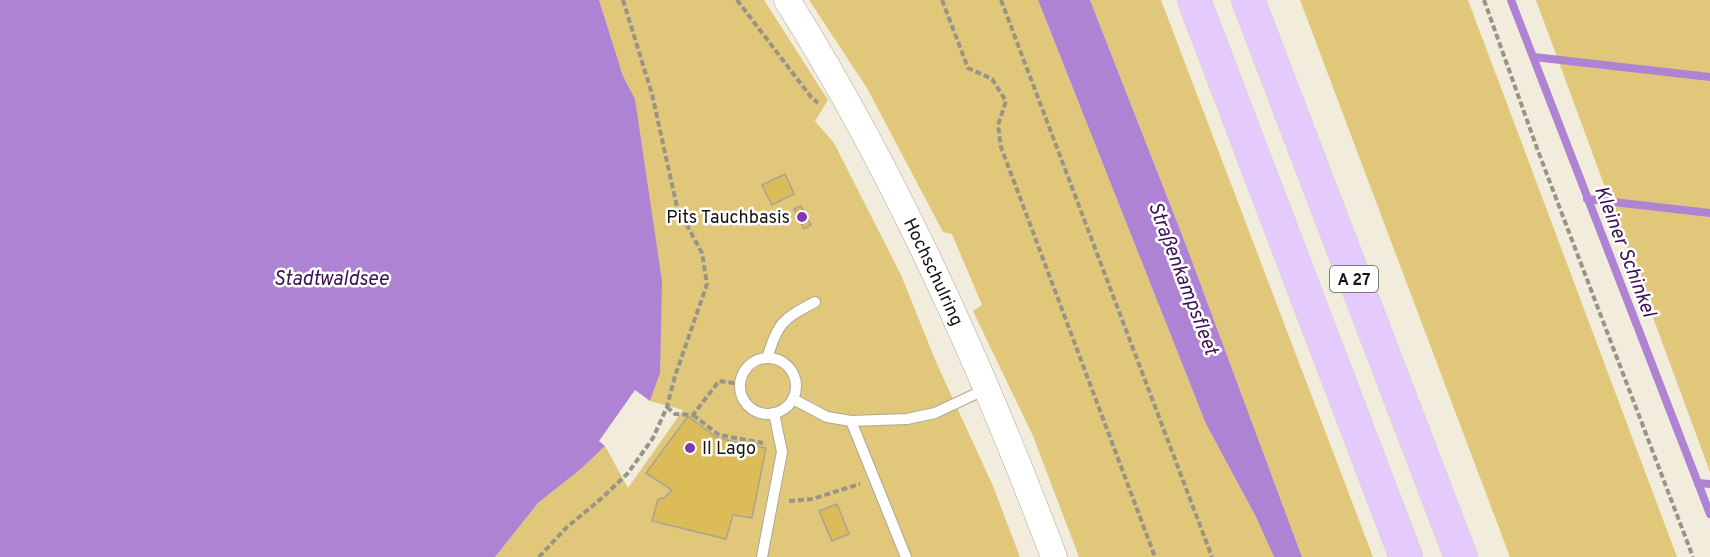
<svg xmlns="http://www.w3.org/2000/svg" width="1710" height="557" font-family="Overpass,sans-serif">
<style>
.green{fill:#e0c77a}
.water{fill:#af83d3}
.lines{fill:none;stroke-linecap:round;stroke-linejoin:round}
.stream{stroke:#af83d3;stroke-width:8}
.building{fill:#dbbc58;stroke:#a8a394;stroke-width:1.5}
.service-casing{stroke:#aca797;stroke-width:12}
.tertiary-casing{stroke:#aca797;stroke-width:27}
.motorway-casing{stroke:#d0d0cf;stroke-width:34}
.path{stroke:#989487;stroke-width:4;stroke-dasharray:6 3;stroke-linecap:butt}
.service{stroke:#fff;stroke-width:10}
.tertiary{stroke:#fff;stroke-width:26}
.motorway{stroke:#e5cafd;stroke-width:33}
.poi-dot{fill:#7e39ad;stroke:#fff;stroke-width:2}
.labels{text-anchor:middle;stroke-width:5;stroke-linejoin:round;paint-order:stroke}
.shield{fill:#fff;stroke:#5c5a56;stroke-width:1.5}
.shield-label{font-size:16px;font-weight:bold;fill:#16140e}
.poi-label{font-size:18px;fill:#16140e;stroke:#fff;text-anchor:end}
.street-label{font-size:18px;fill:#16140e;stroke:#fff}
.water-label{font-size:20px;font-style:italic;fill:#3c1058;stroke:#fff}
</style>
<rect width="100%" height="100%" fill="#f1ecdb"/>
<g class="green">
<path d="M599 0H764L828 100 815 121 834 143 901 275 936 362 993 486 1020 557H495L538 503 582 468 605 446 628 488 683 410 650 401 660 373 635 99 623 76Z"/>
<path d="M809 0H1038L1206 424 1256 517 1274 557H1079L1033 436 973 311 982 305 952 234 943 232 867 88Z"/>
<path d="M1090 0H1161L1373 557H1302L1186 245Z"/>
<path d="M1300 0H1468L1677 557H1510Z"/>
<path d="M1536 0H1710V472Z"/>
</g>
<g class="water">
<path d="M0 0H599L623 76 635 99 662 281 660 373 650 401 635 390 599 441 605 446 582 468 538 503 495 557H0Z"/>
<path d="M1038 0H1090L1186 245 1302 557H1274L1256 517 1206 424Z"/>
</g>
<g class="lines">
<g class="stream">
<path d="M1511 0 1710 514"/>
<path d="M1534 57 1710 77"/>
<path d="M1587 199 1710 213"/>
<path d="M1698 483 1710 484"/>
</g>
</g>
<g class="building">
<path d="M785 174 794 194 772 205 762 185Z"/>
<path d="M801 206 811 225 804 229 794 209Z"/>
<path d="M688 416 717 438 766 448 752 518 733 515 726 539 652 521 658 499 664 498 672 490 646 473Z"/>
<path d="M837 504 849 534 832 541 819 511Z"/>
</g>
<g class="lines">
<defs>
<g id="service">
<path d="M767 358C779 322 781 320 815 302"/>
<circle cx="768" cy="386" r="28"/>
<path d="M793 399 827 417 851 421 907 419 935 413 986 389"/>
<path d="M851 421 906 557"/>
<path d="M762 557 782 452 774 413"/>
</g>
<g id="tertiary">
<path id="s1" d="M787 0C895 172 982 366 1054 557"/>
</g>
<g id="motorway">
<path d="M1194 0 1406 557"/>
<path d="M1248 0 1461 557"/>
</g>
</defs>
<use href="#service" class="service-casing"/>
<use href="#tertiary" class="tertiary-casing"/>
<use href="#motorway" class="motorway-casing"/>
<g class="path">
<path d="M737 0 811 97 818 103"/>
<path d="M942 0 968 68 992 79 1006 101 998 125 1001 147 1155 557"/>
<path d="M1001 0 1212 557"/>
<path d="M1484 0 1538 151 1693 557"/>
<path d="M667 407 675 414 693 415 719 381 740 384"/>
<path d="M693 415 719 435 763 443"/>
<path d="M789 501 812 499 860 484"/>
<path d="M539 557 566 528 602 498 628 473 653 438 667 407 675 376 707 284 702 253 677 207 652 94 623 0"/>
</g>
<use href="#service" class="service"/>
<use href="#tertiary" class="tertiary"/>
<use href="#motorway" class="motorway"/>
</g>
<g class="poi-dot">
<circle cx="802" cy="217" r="6"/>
<circle cx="690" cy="448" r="6"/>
</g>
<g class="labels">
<rect class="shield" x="1330" y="266" width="48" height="26" rx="4.5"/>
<g class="shield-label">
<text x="1354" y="285">A 27</text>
</g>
<g class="poi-label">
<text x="790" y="223">Pits Tauchbasis</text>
<text x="702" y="454" text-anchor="start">Il Lago</text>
</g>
<g class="street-label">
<text dy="6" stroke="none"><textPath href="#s1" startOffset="309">Hochschulring</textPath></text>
</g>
<g class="water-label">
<text transform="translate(1626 251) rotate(69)" y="7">Kleiner Schinkel</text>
<text x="331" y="285">Stadtwaldsee</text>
<text transform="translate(1184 278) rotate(69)" y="7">Straßenkampsfleet</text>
</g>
</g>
</svg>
